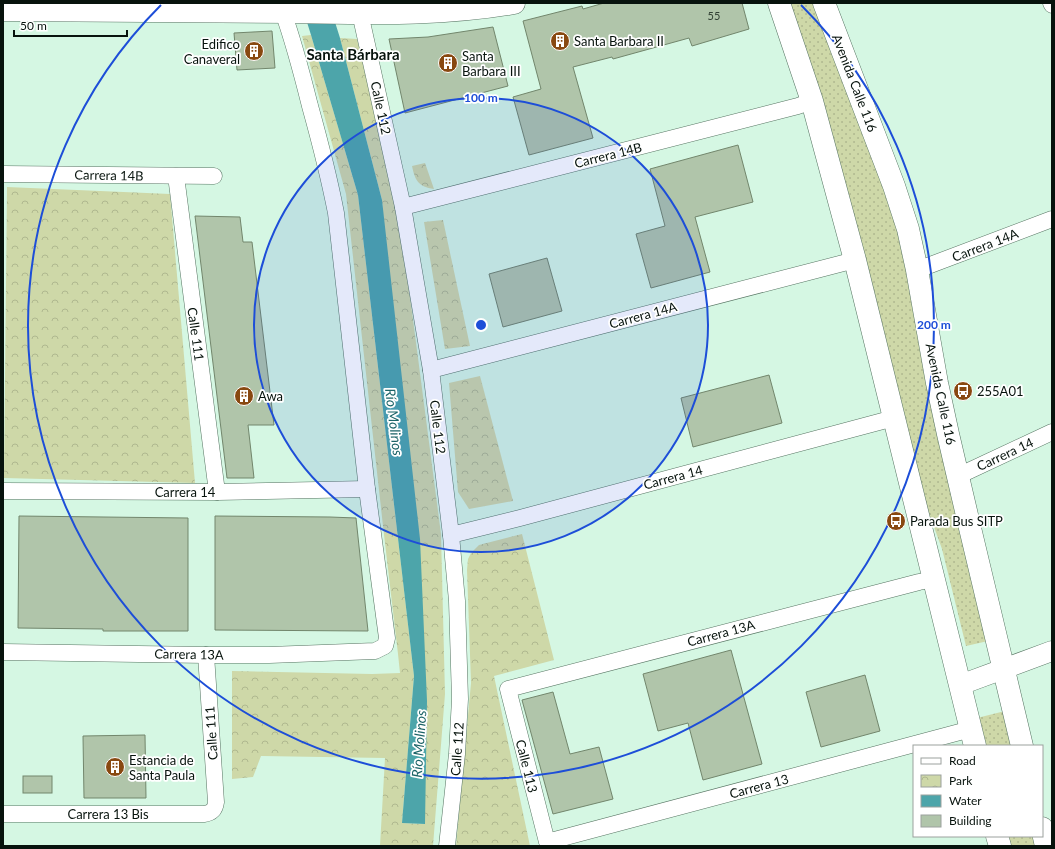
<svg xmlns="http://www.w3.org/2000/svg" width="1055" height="849" font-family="Lato,sans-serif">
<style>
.grass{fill:url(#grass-dots)}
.park{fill:url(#park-crowns)}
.water{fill:#4da5aa}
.building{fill:#b0c5aa;stroke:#72866c}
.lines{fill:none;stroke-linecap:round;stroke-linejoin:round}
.minor-casing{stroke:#567462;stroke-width:17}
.tertiary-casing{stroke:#567462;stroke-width:21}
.secondary-casing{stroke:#567462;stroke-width:23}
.primary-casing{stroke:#567462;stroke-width:23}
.minor{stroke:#fff;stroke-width:16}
.tertiary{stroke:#fff;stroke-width:20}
.secondary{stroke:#fff;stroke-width:22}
.primary{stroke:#fff;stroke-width:22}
.ring{fill:none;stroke:#1d4ed8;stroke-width:2}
.labels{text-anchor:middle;stroke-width:3.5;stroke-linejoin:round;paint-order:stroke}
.number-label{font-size:11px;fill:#314034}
.poi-label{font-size:13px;fill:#07130d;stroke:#fff;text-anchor:start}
.street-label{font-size:13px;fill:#07130d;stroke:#fff}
.water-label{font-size:14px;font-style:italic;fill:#1b6367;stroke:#fff}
.quarter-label{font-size:15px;font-weight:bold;fill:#07130d;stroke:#fff}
.centre{fill:#1d4ed8;stroke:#fff;stroke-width:2}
.ring-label{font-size:12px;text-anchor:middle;font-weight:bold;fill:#1d4ed8;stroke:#fff;stroke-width:3.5;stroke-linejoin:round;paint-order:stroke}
</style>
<defs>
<pattern id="grass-dots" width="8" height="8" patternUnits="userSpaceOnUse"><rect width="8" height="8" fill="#ced8a8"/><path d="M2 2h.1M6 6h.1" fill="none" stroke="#afb88f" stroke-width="1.8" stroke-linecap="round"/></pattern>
<pattern id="park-crowns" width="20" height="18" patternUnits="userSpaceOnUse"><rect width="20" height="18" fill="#ced8a8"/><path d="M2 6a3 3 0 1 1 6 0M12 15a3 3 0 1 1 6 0" fill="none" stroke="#afb88f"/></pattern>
</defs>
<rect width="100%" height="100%" fill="#d5f7e3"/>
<g class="grass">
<path d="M787 3H816L897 226 988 641 966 646 942 549 922 494Z"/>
<path d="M1005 711 1014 746H985L977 718Z"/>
<path d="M1007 836H1036L1039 846H1010Z"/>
</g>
<g class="park">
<path d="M311 35 358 195 414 676 402 823 425 824 382 200 340 38 357 39 397 197 441 534 445 694 433 846H380L385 758 261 756 253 777 232 779V671L372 674 400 673 398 654 383 526 346 194 302 36Z"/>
<path d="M425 163 434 189C418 187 415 180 412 166Z"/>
<path d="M7 187 170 194 195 483 4 478Z"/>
<path d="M443 220 470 346 445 349 424 222Z"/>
<path d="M480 376 513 501 469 509 458 492 449 383Z"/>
<path d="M522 534 554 660 494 676 530 846H456L471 683 467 570 468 559 471 553 479 545Z"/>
</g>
<path class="water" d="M301 3H329L340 38 382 200 420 539 427 701 425 824 402 823 414 676 358 195 311 35Z"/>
<g class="building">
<path d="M604 3H742L749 29 692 46 689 38 613 59 612 57 573 67 593 138 529 155 513 97 541 89 523 21 582 6 583 9Z"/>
<path d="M493 27 508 86 405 113 389 39 428 37Z"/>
<path d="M272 31 275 68 237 70 234 33Z"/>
<path d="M738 145 753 202 695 217 710 272 651 288 636 234 665 226 650 169Z"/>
<path d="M195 216 240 217 243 242H252L274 425H248L254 478H227Z"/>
<path d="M547 258 562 311 503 327 489 274Z"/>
<path d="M769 375 782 423 693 447 681 398Z"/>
<path d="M19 516 188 518V631H103V629L18 628Z"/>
<path d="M215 516 330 517 356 518 368 631 215 630Z"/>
<path d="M731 650 762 764 703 780 688 723 658 731 643 674Z"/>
<path d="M865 675 880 731 821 747 806 692Z"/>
<path d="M553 692 570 754 599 747 613 799 553 814 522 700Z"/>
<path d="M145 735 146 798H84L83 736Z"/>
<rect x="23" y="776" width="29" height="17"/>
</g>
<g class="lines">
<defs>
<g id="minor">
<path d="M1051 3 1052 5"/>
<path d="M360 13 403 207 431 370 451 535 457 601 460 699 457 754 447 846"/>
<path d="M3 174 214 176"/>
<path d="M176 176 217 492"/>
<path d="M403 207 798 106 812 101"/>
<path d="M917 270 1052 219"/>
<path d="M431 370 855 260"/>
<path d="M958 476 1052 432"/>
<path d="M3 491 217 492 367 489"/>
<path d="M451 535 520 518 894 418"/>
<path d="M934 579 919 582 508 689 547 842 971 729"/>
<path d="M3 652 206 655H269L375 651 385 646 387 638 367 489 336 213C329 177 320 142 310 106 302 74 294 43 283 12"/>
<path d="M3 814H204C212 813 215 810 216 802L206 655"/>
</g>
<path id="tertiary" d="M960 685 1052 651"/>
<path id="secondary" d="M3 10C100 11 197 11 294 12 367 13 441 16 514 3"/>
<g id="primary">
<path d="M779 3 812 101 855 260 975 746"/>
<path d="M824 3 894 186 908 229 917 270 937 383 948 434 970 528 1022 746"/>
<path d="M1042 828 1046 846"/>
<path d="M997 836 1000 846"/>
</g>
</defs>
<use href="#minor" class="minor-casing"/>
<use href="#tertiary" class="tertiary-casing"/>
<use href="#secondary" class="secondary-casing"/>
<use href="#primary" class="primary-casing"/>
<use href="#minor" class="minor"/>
<use href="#tertiary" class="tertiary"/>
<use href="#secondary" class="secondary"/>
<use href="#primary" class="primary"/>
</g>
<circle cx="481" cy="325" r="227" fill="#1d4ed8" fill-opacity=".12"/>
<g class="ring">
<circle cx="481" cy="325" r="227"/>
<path d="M801 5A453 453 0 1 1 161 5"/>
</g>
<defs>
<symbol id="building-disc" viewBox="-11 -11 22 22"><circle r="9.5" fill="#884810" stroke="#fff"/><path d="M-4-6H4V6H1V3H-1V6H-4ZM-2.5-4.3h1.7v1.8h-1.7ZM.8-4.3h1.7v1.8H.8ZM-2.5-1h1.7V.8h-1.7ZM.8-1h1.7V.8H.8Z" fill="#fff"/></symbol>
<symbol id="bus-disc" viewBox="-11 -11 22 22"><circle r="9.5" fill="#884810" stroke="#fff"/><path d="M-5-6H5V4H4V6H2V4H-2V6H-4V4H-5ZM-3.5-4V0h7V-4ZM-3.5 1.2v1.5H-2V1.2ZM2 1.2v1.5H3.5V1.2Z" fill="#fff"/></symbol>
</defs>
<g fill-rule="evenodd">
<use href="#building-disc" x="549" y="30" width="22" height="22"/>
<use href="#building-disc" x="243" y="40" width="22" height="22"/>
<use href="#building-disc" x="437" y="52" width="22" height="22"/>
<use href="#bus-disc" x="952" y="380" width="22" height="22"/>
<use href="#building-disc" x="233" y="385" width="22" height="22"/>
<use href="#bus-disc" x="885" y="510" width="22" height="22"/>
<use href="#building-disc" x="104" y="756" width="22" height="22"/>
</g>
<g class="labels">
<g class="number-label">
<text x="714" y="20">55</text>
</g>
<g class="poi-label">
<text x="574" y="46">Santa Barbara II</text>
<text x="240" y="49" text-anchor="end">Edifico<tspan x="240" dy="15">Canaveral</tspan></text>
<text x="462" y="61">Santa<tspan x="462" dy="15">Barbara III</tspan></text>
<text x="977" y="396">255A01</text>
<text x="258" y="401">Awa</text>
<text x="910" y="526">Parada Bus SITP</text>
<text x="129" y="765">Estancia de<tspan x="129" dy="15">Santa Paula</tspan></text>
</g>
<g class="street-label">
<text transform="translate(855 83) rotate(69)" y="5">Avenida Calle 116</text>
<text transform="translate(381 108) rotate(78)" y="5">Calle 112</text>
<text transform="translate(608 155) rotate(-14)" y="5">Carrera 14B</text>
<text transform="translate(109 175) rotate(1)" y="5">Carrera 14B</text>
<text transform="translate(985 245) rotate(-21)" y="5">Carrera 14A</text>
<text transform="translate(643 315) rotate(-15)" y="5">Carrera 14A</text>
<text transform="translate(196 334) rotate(82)" y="5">Calle 111</text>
<text transform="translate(941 394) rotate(78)" y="5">Avenida Calle 116</text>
<text transform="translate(438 427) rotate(83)" y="5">Calle 112</text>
<text transform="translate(1005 454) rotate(-25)" y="5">Carrera 14</text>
<text transform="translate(673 477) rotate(-15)" y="5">Carrera 14</text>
<text x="185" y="497">Carrera 14</text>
<text transform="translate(721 633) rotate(-15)" y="5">Carrera 13A</text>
<text transform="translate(189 654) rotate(1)" y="5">Carrera 13A</text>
<text transform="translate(211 733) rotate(-94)" y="5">Calle 111</text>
<text transform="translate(457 749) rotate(-86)" y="5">Calle 112</text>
<text transform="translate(527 766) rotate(76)" y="5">Calle 113</text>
<text transform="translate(759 786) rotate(-15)" y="5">Carrera 13</text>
<text x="108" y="819">Carrera 13 Bis</text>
</g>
<g class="water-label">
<text transform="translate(394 422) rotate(83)" y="5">Río Molinos</text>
<text transform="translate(419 744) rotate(-86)" y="5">Río Molinos</text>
</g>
<g class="quarter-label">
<text x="353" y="60">Santa Bárbara</text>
</g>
</g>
<circle cx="481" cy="325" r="6" class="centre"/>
<g class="ring-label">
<text x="481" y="102">100 m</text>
<text x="934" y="329">200 m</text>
</g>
<rect width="1055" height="849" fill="none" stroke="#07130d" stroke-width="8"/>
<rect x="913" y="745" width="130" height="92" fill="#ffffff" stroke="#9ca19e"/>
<rect x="921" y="758" width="20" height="6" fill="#ffffff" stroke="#9ca19e"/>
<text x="949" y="765" font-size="12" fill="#07130d">Road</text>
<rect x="921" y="775" width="20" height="12" fill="url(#park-crowns)" stroke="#9ca19e"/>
<text x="949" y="785" font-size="12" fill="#07130d">Park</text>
<rect x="921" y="795" width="20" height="12" fill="#4da5aa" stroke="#9ca19e"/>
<text x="949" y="805" font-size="12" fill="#07130d">Water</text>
<rect x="921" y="815" width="20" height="12" fill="#b0c5aa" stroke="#9ca19e"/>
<text x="949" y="825" font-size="12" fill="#07130d">Building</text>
<path d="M14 30v6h113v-6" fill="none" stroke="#07130d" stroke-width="2"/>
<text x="20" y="30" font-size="12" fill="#07130d" stroke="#ffffff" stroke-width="3" paint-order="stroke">50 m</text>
</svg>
